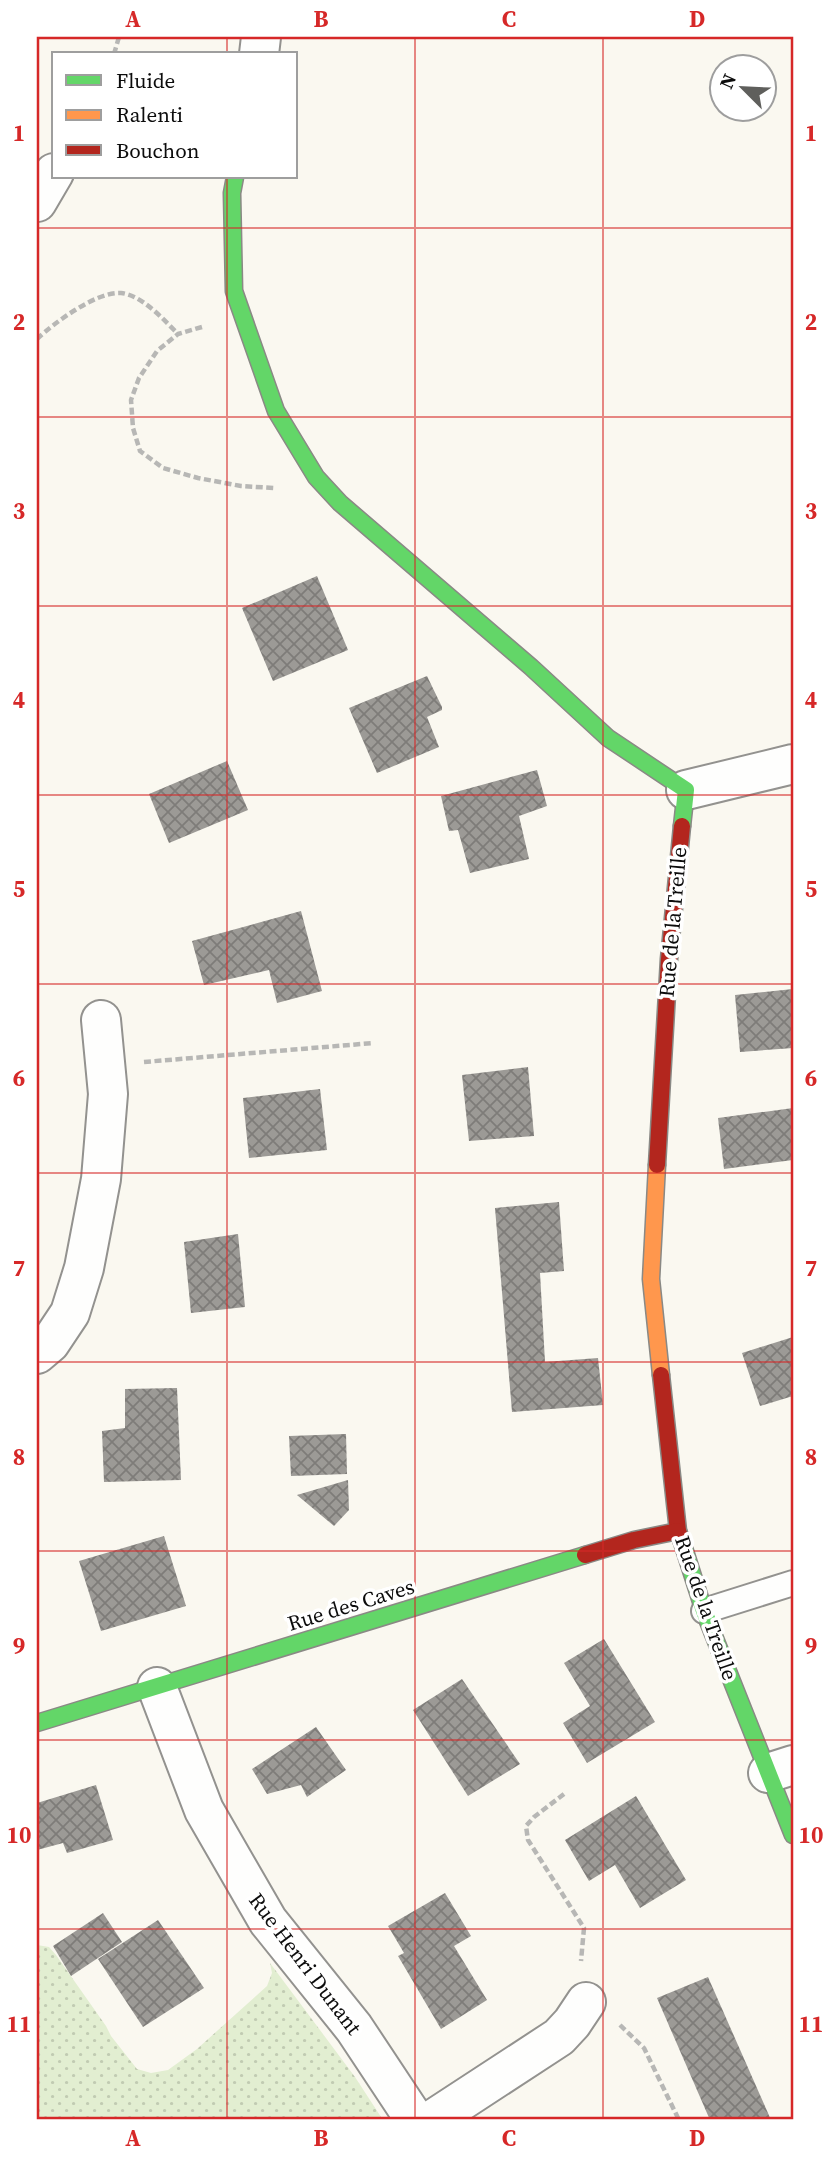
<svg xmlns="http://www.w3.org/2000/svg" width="830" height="2157" font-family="'Source Serif 4',serif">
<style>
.park{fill:url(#park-dots)}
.building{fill:url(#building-cross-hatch)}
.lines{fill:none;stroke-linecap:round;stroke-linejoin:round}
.lane-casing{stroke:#93928f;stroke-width:28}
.street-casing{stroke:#93928f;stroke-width:42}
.fast-casing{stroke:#8a8985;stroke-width:19}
.slow-casing{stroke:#8a8985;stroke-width:19}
.jam-casing{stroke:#8a8985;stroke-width:19}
.path{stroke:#b7b7b5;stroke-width:4.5;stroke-dasharray:7 3.5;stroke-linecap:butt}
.lane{stroke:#fefefd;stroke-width:24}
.street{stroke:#fefefd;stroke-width:38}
.fast{stroke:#63d668;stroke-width:16}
.slow{stroke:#ff974d;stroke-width:16}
.jam{stroke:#b3261e;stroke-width:16}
.grid{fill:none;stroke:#d62828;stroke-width:2;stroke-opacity:0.55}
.labels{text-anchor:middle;stroke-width:7;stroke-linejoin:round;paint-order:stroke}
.street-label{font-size:21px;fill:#0c0c0c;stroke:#fff}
.neatline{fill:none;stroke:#d62828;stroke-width:2.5}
.grid-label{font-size:23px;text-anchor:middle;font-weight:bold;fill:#d62828}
</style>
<defs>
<pattern id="park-dots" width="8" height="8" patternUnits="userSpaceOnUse" patternTransform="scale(1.75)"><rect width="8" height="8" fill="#e2eed1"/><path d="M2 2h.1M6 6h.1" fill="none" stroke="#c1cbb2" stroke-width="1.8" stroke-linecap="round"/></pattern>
<pattern id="building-cross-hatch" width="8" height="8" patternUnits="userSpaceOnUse" patternTransform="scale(1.75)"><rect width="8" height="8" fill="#9c9a96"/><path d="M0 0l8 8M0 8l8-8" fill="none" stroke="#7e7c79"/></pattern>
</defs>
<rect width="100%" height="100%" fill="#faf8f0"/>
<path class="park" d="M37 1945 49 1947 56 1955 106 2026 111 2036 137 2069 151 2073 168 2070 197 2049 267 1986 272 1973 270 1963 355 2077 383 2120H37Z"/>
<g class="building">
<path d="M317 576 348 650 273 681 242 608Z"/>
<path d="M427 676 442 707V710L427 717 439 747 377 773 349 708Z"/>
<path d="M227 761 248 810 169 843 149 794Z"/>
<path d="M537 770 547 806 519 816 529 859 470 873 458 830 449 831 441 796Z"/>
<path d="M301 911 322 991 277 1003 269 970 204 985 192 941Z"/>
<path d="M793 989V1048L740 1052 735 995Z"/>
<path d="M528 1067 534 1136 469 1141 462 1075Z"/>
<path d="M320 1089 327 1150 249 1158 243 1098Z"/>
<path d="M793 1108V1160L724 1169 718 1118Z"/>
<path d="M559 1202 564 1271 540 1273 545 1362 598 1358 603 1405 512 1412 495 1208Z"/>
<path d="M238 1234 245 1307 191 1313 184 1242Z"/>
<path d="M793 1337V1396L760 1406 742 1353Z"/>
<path d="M177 1388 181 1480 104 1482 102 1431 125 1428V1389Z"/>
<path d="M346 1434 347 1474 291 1476 289 1436Z"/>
<path d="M348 1480 349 1510 334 1526 297 1495Z"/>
<path d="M164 1536 186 1606 101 1631 79 1561Z"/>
<path d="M604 1639 655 1722 587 1763 563 1723 590 1706 564 1663Z"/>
<path d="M462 1679 520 1764 468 1796 413 1710Z"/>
<path d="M316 1727 346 1770 307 1797 301 1785 267 1794 252 1769Z"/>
<path d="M96 1785 113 1840 67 1853 63 1843 37 1850V1803Z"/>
<path d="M636 1796 686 1880 640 1908 615 1865 589 1881 565 1840Z"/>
<path d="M445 1893 471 1936 454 1946 487 2000 441 2029 398 1956 404 1953 388 1926Z"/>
<path d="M103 1913 122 1942 71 1976 53 1946Z"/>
<path d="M158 1920 204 1988 143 2027 98 1959Z"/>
<path d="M708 1977 771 2120H710L657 1998Z"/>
</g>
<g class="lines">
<defs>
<path id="lane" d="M704 1611 793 1583"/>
<g id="street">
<path d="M259 54 261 37"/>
<path d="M37 202 54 173"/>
<path d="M686 790 793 764"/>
<path d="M37 1354 50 1343 70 1313 84 1268 101 1179 108 1094 101 1020"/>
<path d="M157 1687 204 1810 268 1921 354 2028 415 2120"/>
<path d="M768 1773 793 1765"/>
<path d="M432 2120 559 2037 572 2023 586 2002"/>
</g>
<g id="fast">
<path d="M235 177 232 193 234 291 276 411 316 477 340 503 531 667 608 738 686 790 682 826"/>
<path d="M682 1542 704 1611 793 1835"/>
<path d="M37 1723 585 1555"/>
</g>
<path id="slow" d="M657 1165 651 1279 661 1375"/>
<g id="jam">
<path d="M657 1165 669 959 682 826"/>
<path d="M661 1375 678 1531 682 1542"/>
<path d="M585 1555 634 1540 678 1531"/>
</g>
</defs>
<use href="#lane" class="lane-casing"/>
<use href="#street" class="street-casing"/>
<use href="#fast" class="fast-casing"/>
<use href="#slow" class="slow-casing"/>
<use href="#jam" class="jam-casing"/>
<g class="path">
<path d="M114 54 119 37"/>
<path d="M202 327 178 334 157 351 139 378 131 400 133 428 140 451 163 468 198 478 241 486 274 488"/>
<path d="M37 339C54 323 97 291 121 293 142 295 164 320 178 334"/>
<path d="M144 1062 373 1043"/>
<path d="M564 1794 534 1817 526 1826 528 1840 584 1928 581 1961"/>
<path d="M620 2025 644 2048 678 2118"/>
</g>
<use href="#lane" class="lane"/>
<use href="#street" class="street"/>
<use href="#fast" class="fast"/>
<use href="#slow" class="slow"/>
<use href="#jam" class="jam"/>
</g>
<path class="grid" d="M227 37V54M415 37V2120M603 37V2120M227 177V2120M37 228H793M37 417H793M37 606H793M37 795H793M37 984H793M37 1173H793M37 1362H793M37 1551H793M37 1740H793M37 1929H793"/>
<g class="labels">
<g class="street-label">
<text transform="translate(673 922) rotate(-85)" y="7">Rue de la Treille</text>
<text transform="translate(351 1605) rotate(-17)" y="7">Rue des Caves</text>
<text transform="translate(706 1608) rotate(71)" y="7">Rue de la Treille</text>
<text transform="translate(305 1964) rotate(53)" y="7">Rue Henri Dunant</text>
</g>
</g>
<rect width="830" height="2157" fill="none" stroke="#ffffff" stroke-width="77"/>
<rect x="52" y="52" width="245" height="126" fill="#ffffff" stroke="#9e9e9e" stroke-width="2"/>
<rect x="66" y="75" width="35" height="10" fill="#63d668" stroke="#9e9e9e" stroke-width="2"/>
<text x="116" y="88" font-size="21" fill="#0c0c0c">Fluide</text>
<rect x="66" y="110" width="35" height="10" fill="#ff974d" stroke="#9e9e9e" stroke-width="2"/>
<text x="116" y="122" font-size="21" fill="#0c0c0c">Ralenti</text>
<rect x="66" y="145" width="35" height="10" fill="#b3261e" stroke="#9e9e9e" stroke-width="2"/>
<text x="116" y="158" font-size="21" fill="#0c0c0c">Bouchon</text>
<g transform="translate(743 88) rotate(294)"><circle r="33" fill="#ffffff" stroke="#9e9e9e" stroke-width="2"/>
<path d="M0-5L12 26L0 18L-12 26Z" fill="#5f5f5c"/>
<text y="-10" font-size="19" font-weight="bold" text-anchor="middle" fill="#0c0c0c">N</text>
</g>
<rect x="38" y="38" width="754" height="2080" class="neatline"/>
<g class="grid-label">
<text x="133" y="27">A</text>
<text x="321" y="27">B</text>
<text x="509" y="27">C</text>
<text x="697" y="27">D</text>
<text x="19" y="141">1</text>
<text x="811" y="141">1</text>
<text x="19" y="330">2</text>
<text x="811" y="330">2</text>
<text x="19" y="519">3</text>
<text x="811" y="519">3</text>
<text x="19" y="708">4</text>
<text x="811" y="708">4</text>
<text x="19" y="897">5</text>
<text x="811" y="897">5</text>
<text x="19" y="1086">6</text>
<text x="811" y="1086">6</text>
<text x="19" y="1276">7</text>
<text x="811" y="1276">7</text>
<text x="19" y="1465">8</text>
<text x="811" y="1465">8</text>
<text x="19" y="1654">9</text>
<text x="811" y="1654">9</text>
<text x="19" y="1843">10</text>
<text x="811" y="1843">10</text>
<text x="19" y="2032">11</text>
<text x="811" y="2032">11</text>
<text x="133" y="2146">A</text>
<text x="321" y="2146">B</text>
<text x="509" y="2146">C</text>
<text x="697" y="2146">D</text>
</g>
</svg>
